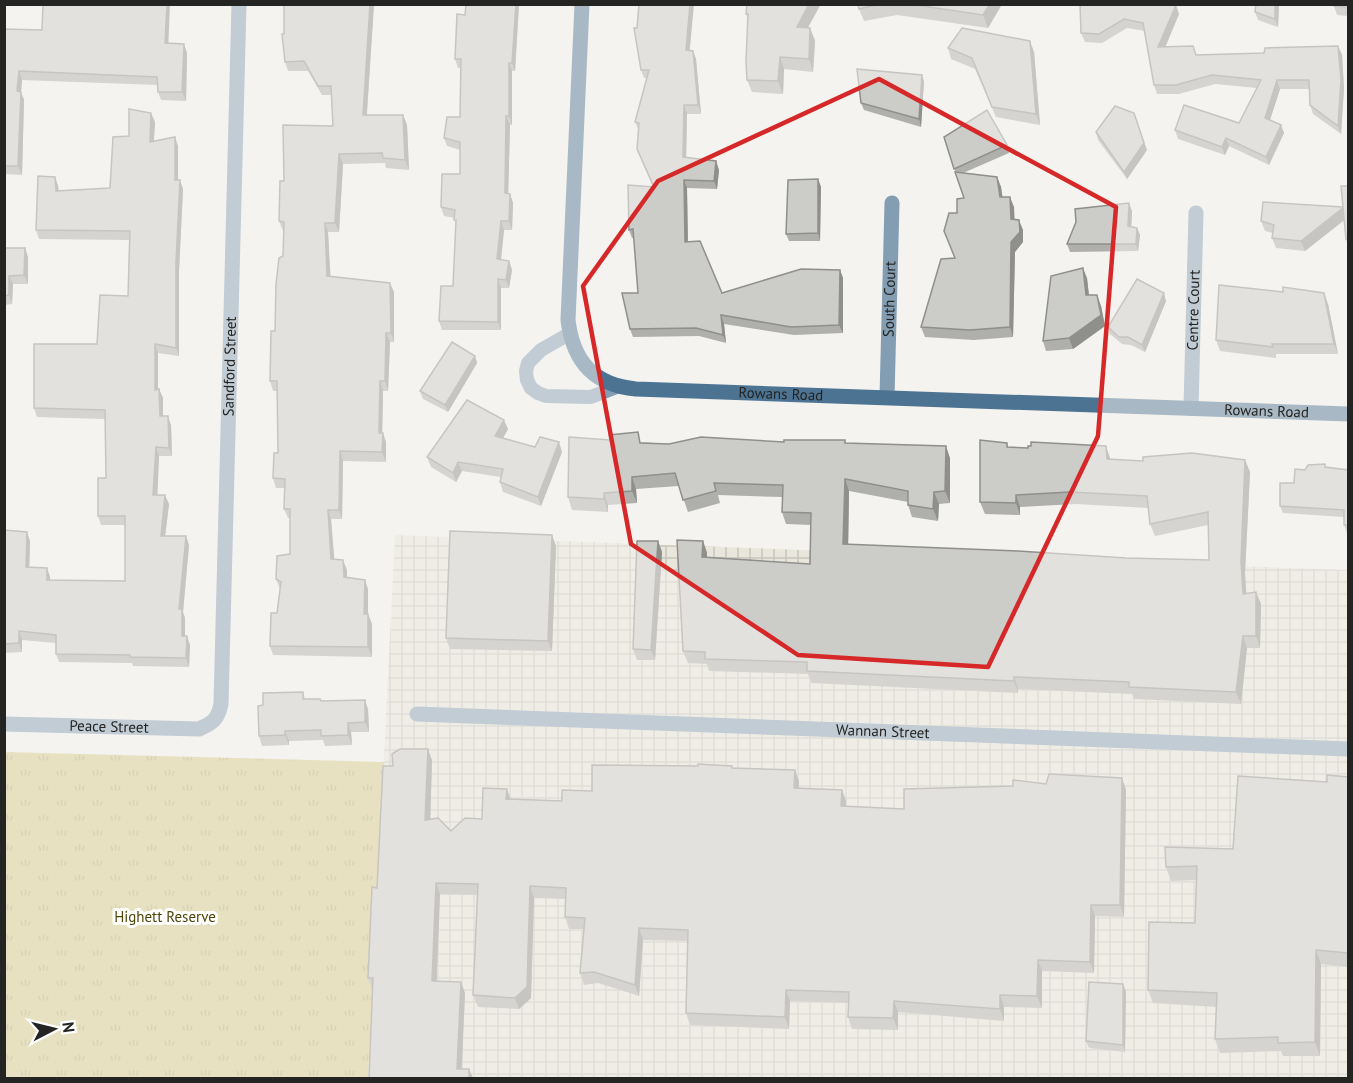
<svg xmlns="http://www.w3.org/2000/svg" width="1353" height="1083" font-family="'PT Sans',sans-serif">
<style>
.industrial{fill:url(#industrial-grid)}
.park{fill:url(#park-tufts)}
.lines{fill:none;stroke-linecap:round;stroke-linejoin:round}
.lane{stroke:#839db3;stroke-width:14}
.street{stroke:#839db3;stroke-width:15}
.secondary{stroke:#4d7393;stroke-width:15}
.wall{fill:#afafac}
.shaded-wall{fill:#8f8f8c}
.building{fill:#ccccc8;stroke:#8f8f8c;stroke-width:1.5}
.marked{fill:none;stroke:#d62828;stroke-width:4.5;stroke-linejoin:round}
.labels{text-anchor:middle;stroke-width:6;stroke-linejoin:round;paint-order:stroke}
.street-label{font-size:15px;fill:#242423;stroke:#fff}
.park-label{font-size:15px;fill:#4d4406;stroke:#fff}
</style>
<defs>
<pattern id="industrial-grid" width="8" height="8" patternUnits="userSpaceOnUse" patternTransform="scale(1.5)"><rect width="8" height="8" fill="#e9e7dc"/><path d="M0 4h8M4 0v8" fill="none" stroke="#c8c6bc"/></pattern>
<pattern id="park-tufts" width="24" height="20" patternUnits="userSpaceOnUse" patternTransform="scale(1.5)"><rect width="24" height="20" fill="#d7cc8a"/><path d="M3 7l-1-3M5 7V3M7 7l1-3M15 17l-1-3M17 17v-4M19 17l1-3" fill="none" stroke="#b8af77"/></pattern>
</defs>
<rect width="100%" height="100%" fill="#f4f3ef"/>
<path class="industrial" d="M395 535 1348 570V1078H368Z"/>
<path class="park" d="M5 752 384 762 368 1078H5Z"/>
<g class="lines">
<path class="lane" d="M569 334 541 350 528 363 526 371 527 380 531 388 538 393 546 396 591 397 619 386"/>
<g class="street">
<path id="s1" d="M887 397 892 203"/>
<path id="s2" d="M1191 408 1196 213"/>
<path id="s3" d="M417 714 1348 749"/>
<path id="s4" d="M4 724 199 729C213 723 218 719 221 704L239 4"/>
</g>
<path class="secondary" id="s5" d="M582 4 568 320C573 362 594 385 636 389L1348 414"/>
</g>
<g class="wall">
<path d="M374 4 367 115H403L407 125 409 170 386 168 385 163 343 164 339 232H328L330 276 394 292V342H390L388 391H383L382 433 386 442V462L343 461 342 519H331L334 559 347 570V577L368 589V614L372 624V657L273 655 270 646 277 613 280 589 276 579 290 554V518H288L284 509 285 488H276L273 478 278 453V391H273L270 381 283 256 284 231H283L279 221 284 181 333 126 331 95H322L308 71H288L285 62 284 34Z"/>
<path d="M519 4 515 71H512V125H510L508 194H510L513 203 512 230H504L501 260 509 261 512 270 509 288H501V330H442L439 321 453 286 456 224 455 218 444 216 441 207 460 174V150L447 146 444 138 460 117 461 68H458L455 59 465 15Z"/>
<path d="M747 4 810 28 815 41 813 72 784 69 783 94 752 92 747 80 748 19 746 14Z"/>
<path d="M857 4H1002L988 28 897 15 864 21Z"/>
<path d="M1080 4 1179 14 1165 47 1193 46 1196 55 1264 53 1338 46 1342 55 1344 88 1341 134 1313 114 1310 105 1309 89H1280L1270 120 1281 125 1284 133 1269 165 1229 146 1225 155 1178 139 1175 130 1239 123 1257 88 1215 84 1179 94H1157L1154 85 1145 31 1127 28 1102 43 1085 42 1081 33Z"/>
<path d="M1256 4H1279L1278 27 1258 20 1255 12Z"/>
<path d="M1348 4V16L1337 15 1334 6Z"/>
<path d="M4 29 42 30 168 44 187 53 186 101 161 100 158 92V85L22 80 21 92 24 100 22 175 4 174Z"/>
<path d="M948 48 1034 52 1040 125 996 117 975 69 951 59Z"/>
<path d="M690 50 693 51 696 59 701 114H687L686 157 716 161 719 170 717 189 687 188 688 241 722 293 840 270 843 278V333L794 335 724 324 726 343 699 336 633 337 630 329 638 293 634 238H632L629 230 653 187 637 149 639 131 635 122 647 78H644L641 70Z"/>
<path d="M922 75 924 82 921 127 864 110 861 103Z"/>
<path d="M155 122 154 141 178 146V180L183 189 179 271V356L158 353V390L159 389 163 398V416L171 425 172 456H159L157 495 169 504 165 536H186L189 545 183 612 185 618V636L190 645 189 667 133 666 132 663 59 662 56 654V643L22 640V652L4 653V530L30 541 29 568H47L50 577V580L125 581V525H101L98 516 106 478 105 419 37 417 34 408 97 344 128 296 129 240 39 239 36 230 55 177 58 186 59 191 110 188 129 136Z"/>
<path d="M1096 132 1147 150 1127 179 1098 140Z"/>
<path d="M944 137 1007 145 1009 153 963 173 997 177 1001 187 1002 197 1014 207V219L1023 230V242L1015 252 1013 337 974 340 925 337 921 327 955 258 957 213 964 198Z"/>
<path d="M818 179 821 187 820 241H789L786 234Z"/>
<path d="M1348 186V246L1346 239 1344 220 1305 251 1276 248 1272 238 1273 233 1265 231 1261 221 1343 207Z"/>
<path d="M1132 211 1131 226 1137 228 1140 235 1138 251 1070 252 1067 244Z"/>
<path d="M4 248H25L28 257V284H13L12 304 4 305Z"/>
<path d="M1087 278 1089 295 1101 306 1105 326 1073 349 1046 351 1043 341Z"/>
<path d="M1166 301 1145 352 1131 345 1122 344 1110 334 1108 327Z"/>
<path d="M1328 304 1338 354H1276V358L1220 351 1216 340Z"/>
<path d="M475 356 477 363 448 412 423 399 420 391Z"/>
<path d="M508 429 503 438 535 447 562 452 541 506 503 492 500 482 501 477 462 471 456 482 431 467 427 457Z"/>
<path d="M610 440 669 444 845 440 846 443 950 458V503L939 504 938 521 912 517 908 505V502L849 491 848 545 1126 558 1209 560 1208 525 1155 536 1150 524 1149 508 1075 504 1020 507V515L985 514 980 502 1007 443 1008 447 1028 448 1106 446 1110 460 1143 461 1245 460 1250 472 1245 573 1246 594 1261 604 1260 648H1247L1241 704 1134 699 1132 694 1018 689V693L811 683 808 674 709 671 707 664 688 663 683 651 703 541 707 553V557L810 564 811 525 786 524 782 512V497L718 495 720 503 688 512 679 486 636 489 637 503 608 505V512L572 510 568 497Z"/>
<path d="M1326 467 1348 470V533H1347L1344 525V517L1283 513 1280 506 1294 483 1305 470Z"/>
<path d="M658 541 662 552 655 660H637L633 649Z"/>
<path d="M556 546 552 651 450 649 446 638Z"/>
<path d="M303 692 305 699 321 701 368 709 369 732H351L352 745 325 746 323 740 289 741V745L262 746 259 736 263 705Z"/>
<path d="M432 760 430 819 451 831 482 819 507 789 510 799 562 801 592 791 732 766 733 768 799 781V788L842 790 846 801V806L904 809 1013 786 1122 778 1126 790 1124 917 1095 916 1094 973 1042 971V1008L1004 1007V1021L898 1012V1030L852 1029 848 1017V1003L790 1001 789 1029 690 1025 686 1013 688 941 643 940 639 996 598 983 584 985 580 973 584 929H569L565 917V899L534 898 531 998 519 1009 478 1007 473 995 478 895 440 894 437 981 465 993 462 1069 473 1078 372 989 368 978 377 888 393 766Z"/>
<path d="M1348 777V967L1321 964 1320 1056H1283L1281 1051 1220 1053 1215 1039 1216 1007 1153 1003 1148 990 1195 923 1196 880 1171 881 1166 867 1233 849 1327 782Z"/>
<path d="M1126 991 1125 1052 1089 1048 1086 1041Z"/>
</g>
<g class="shaded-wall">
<path d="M167 4H170L168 52 165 43Z"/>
<path d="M370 4H374L366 124 363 115Z"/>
<path d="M516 4H519L515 71 512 63Z"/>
<path d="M690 4H694L689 58 686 50Z"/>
<path d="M809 4H821L801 40 797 27Z"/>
<path d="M990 4H1002L988 28 983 15Z"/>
<path d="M1275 4H1279L1278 27 1275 19Z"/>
<path d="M1176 5 1179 14 1162 55 1158 47Z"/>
<path d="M810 28 815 41 813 72 809 59Z"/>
<path d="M1030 41 1034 52 1040 125 1036 114Z"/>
<path d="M184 44 187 53 186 101 182 92Z"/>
<path d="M1338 46 1342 55 1344 88 1341 134 1338 126Z"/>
<path d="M693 51 696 59 701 114 698 105Z"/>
<path d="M780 57 784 69 783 94 778 81Z"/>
<path d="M509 63 512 71V125L509 116Z"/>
<path d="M19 71 22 80 21 92 24 100 22 175 18 166 17 91Z"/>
<path d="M922 75 924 82 921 127 919 119Z"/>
<path d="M1277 80 1280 89 1268 126 1265 118Z"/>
<path d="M684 105 687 114 686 165 683 157Z"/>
<path d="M151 113 155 122 153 151 150 142Z"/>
<path d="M1134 113 1147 150 1127 179 1124 172Z"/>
<path d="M403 115 407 125 409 170 405 160Z"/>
<path d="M506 116 510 125 508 202 505 193Z"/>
<path d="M1281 125 1284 133 1269 165 1266 157Z"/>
<path d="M175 137 178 146V189L175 180Z"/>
<path d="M1226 138 1229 146 1225 155 1222 147Z"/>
<path d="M339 154 343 164 339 232 335 223Z"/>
<path d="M716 161 719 170 717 189 714 181Z"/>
<path d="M55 177 58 186 59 200 56 191Z"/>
<path d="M997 177 1001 187 1004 207 1000 197Z"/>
<path d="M818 179 821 187 820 241 818 233Z"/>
<path d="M180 180 183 189 179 271V356L176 348V262Z"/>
<path d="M684 180 687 188 688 250 685 242Z"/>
<path d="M510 194 513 203 512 230 509 221Z"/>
<path d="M1010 197 1014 207 1015 228 1011 219Z"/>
<path d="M1129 203 1132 211 1131 233 1128 226Z"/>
<path d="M1343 208 1347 218 1305 251 1301 241Z"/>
<path d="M1019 220 1023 230V242L1015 252 1013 337 1010 327 1011 242Z"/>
<path d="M501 221 504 230 500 268 497 259Z"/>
<path d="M325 223 328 232 331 286 327 276Z"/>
<path d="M1137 228 1140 235 1138 251 1136 244Z"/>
<path d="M25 248 28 257V284L24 275Z"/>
<path d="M509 261 512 270 509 288 506 280Z"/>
<path d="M1083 268 1087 278 1090 306 1086 295Z"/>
<path d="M840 270 843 278V333L839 325Z"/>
<path d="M9 276 13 284 12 304 9 295Z"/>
<path d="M498 279 501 288V330L498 322Z"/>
<path d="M390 283 394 292V342L391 333Z"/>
<path d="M1164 293 1166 301 1145 352 1142 345Z"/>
<path d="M1324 293 1328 304 1338 354 1334 344Z"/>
<path d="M1097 295 1101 306 1105 326 1073 349 1069 338Z"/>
<path d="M721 315 724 324 726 343 723 335Z"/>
<path d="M386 333 390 342 388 391 385 381Z"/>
<path d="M155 344 158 353V399L155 390Z"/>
<path d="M475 356 477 363 448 412 445 405Z"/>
<path d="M380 381 383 391 382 442 379 433Z"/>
<path d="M159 389 163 398V424L160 416Z"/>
<path d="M168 416 171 425 172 456 169 448Z"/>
<path d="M504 420 508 429 499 445 495 436Z"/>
<path d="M383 433 386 442V462L382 452Z"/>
<path d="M559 442 562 452 541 506 538 497Z"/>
<path d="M946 446 950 458V503L945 491Z"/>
<path d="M1106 446 1110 458 1111 472 1107 459Z"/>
<path d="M156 447 159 456 157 504 153 495Z"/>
<path d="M340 451 343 461 342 519 339 510Z"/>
<path d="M1245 460 1250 472 1245 573 1247 606 1243 594 1241 561Z"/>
<path d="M458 462 462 471 456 482 453 473Z"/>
<path d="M632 477 636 489 637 503 632 491Z"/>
<path d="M845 479 849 491 848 557 843 544Z"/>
<path d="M934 492 939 504 938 521 933 509Z"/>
<path d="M604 493 608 505V512L604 499Z"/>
<path d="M165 495 169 504 164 545 161 536Z"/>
<path d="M1016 495 1020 507V515L1016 503Z"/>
<path d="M328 510 331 519 335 568 331 559Z"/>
<path d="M27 532 30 541 29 576 26 567Z"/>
<path d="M552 535 556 546 552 651 548 641Z"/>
<path d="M186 536 189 545 183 612 185 618V645L182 636 179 609Z"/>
<path d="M658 541 662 552 655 660 651 650Z"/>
<path d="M703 541 707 553V569L702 557Z"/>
<path d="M343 560 347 570V587L344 577Z"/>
<path d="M47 568 50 577 51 589 47 580Z"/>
<path d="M365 580 368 589V624L364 614Z"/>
<path d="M1256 592 1261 604 1260 648 1256 636Z"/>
<path d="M368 614 372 624V657L368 647Z"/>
<path d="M19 631 22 640V652L19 643Z"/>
<path d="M187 636 190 645 189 667 186 658Z"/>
<path d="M1243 636 1247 648 1241 704 1236 692Z"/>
<path d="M1014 677 1018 689V693L1014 681Z"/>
<path d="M365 700 368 709 369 732 365 722Z"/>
<path d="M348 723 351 732 352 745 348 735Z"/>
<path d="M285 731 289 741V745L285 735Z"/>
<path d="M428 749 432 760 430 831 425 820Z"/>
<path d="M795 770 799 781 798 799 794 788Z"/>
<path d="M1122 778 1126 790 1124 917 1120 905Z"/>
<path d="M507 789 511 801 506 799Z"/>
<path d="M842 790 846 801 845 818 841 806Z"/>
<path d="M436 883 440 894 436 992 432 981Z"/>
<path d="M530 886 534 898 531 998 519 1009 515 998Z"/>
<path d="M1091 905 1095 916 1094 973 1090 962Z"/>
<path d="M639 928 643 940 639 996 635 985Z"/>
<path d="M1316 950 1321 964 1320 1056 1315 1042Z"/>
<path d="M1038 960 1042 971V1008L1037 996Z"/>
<path d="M461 982 465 993 461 1078 457 1069Z"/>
<path d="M1123 984 1126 991 1125 1052 1123 1045Z"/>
<path d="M786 990 790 1001 789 1029 785 1017Z"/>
<path d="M1000 995 1004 1007V1021L1000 1009Z"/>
<path d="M894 1001 898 1012V1030L893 1018Z"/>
<path d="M469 1069 473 1078H469Z"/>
</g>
<g class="building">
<path d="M43 4H167L165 43 184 44 182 92H158L157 77 19 71 17 91 21 92 18 166H4V29L42 30Z"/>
<path d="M284 4H370L363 115H403L405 160 383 158 382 153 339 154 335 223H325L327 276 390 283 391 333H386L385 381H380L379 433H383L382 452 340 451 339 510H328L331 559 343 560 344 577 365 580 364 614H368V647L270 646 271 613H277L281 582 276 579 277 556 290 554V509H284L285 479 273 478 274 453H278L277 381H270L271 331H275L276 284 279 258 283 256 284 222 279 221 280 181H284L283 125 333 126 331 86H318L304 61 285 62 282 34H284Z"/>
<path d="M466 4H516L512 63H509V116H506L505 193 510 194 509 221H501L497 259 509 261 506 280 498 279V322L439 321 441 286H453L456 220H454L455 210 441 207 442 174H460V142L444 138 447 117H460L461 59H455L457 14 465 15Z"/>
<path d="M639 4H690L686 50 693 51 698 105H684L683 157 716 161 714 181 684 180 685 242 700 241 722 293 801 269 840 270 839 325 791 327 721 315 723 335 696 328 630 329 622 293H638L633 229 629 230 628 185 654 187 637 149 639 123 635 122 649 70H641L634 28H637Z"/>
<path d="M747 4H809L797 27 810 28 809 59 780 57 778 81 747 80 746 62 748 14H746Z"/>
<path d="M858 4H880L859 9Z"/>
<path d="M909 4H990L983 15Z"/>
<path d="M1080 4 1176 5 1158 47 1193 46 1196 55 1264 53 1265 48 1338 46 1341 80 1338 126 1310 105 1309 80H1277L1265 118 1281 125 1266 157 1226 138 1222 147 1175 130 1184 105 1239 123 1261 80 1212 75 1176 85H1154L1143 23 1124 19 1099 34 1081 33Z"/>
<path d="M1256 4H1275V19L1255 12Z"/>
<path d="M1334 4H1348V7L1334 6Z"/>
<path d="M962 28 1030 41 1036 114 992 107 972 58 948 48Z"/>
<path d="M857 69 922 75 919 119 861 103Z"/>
<path d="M1115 106 1134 113 1144 143 1124 172 1096 132Z"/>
<path d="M129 109 151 113 150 142 175 137V180H180L176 262V348L155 344V390L159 389 160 416H168L169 448 156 447 153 495H165L161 536H186L179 609H182V636H187L186 658 130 657V655L56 654V635L19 631V643L4 644V530L27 532 26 567 47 568V580L125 581V516H98V478H106L105 410 34 408V344H97L100 295 128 296 130 231 36 230 38 176 55 177 56 191 110 188 113 137 129 136Z"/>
<path d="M987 110 1007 145 954 169 944 137Z"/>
<path d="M955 172 997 177 1000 197H1010L1011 219 1019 220 1020 232 1011 242 1010 327 970 330 921 327 941 259 955 258 944 231 949 213H957V199L964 198Z"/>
<path d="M818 179V233L786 234 788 180Z"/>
<path d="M1341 186H1348V238L1346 239 1343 208 1301 241 1272 238 1274 225 1261 221 1263 202 1343 207Z"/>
<path d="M1129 203 1128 226 1137 228 1136 244H1067L1076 222 1075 209Z"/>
<path d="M4 248H25L24 275 9 276V295L4 296Z"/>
<path d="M1083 268 1086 295H1097L1101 315 1069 338 1043 341 1051 276Z"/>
<path d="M1137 279 1164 293 1142 345 1128 337H1119L1108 327Z"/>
<path d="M1219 285 1283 292V287L1324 293 1334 344H1272L1273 347 1216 340Z"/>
<path d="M452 342 475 356 445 405 420 391Z"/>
<path d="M467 400 504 420 495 436 535 447 540 437 559 442 538 497 500 482 503 469 458 462 453 473 427 457Z"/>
<path d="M638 432 640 443 669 444 701 437 784 442V440H845V443L946 446 945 491 934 492 933 509 908 505V491L845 479 843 544 1018 551 1126 558 1209 560 1208 512 1150 524 1147 496 1070 492 1016 495V503L980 502V440L1007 443V447L1028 448V446H1031V442L1106 446 1107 459 1143 461V457L1192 453 1245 460 1241 561 1243 594 1256 592V636H1243L1236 692 1129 687V682L1014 677V681L807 671V662L705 659V652L683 651 677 540 703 541 702 557 810 564 811 513 782 512 783 485 714 483 716 491 683 500 675 473 632 477V491L604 493V499L568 497 569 437 610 440 609 435Z"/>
<path d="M1325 464V467L1348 470V525H1344V510L1280 506V483H1294L1295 469 1305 470 1308 465Z"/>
<path d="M450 531 552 535 548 641 446 638Z"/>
<path d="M637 541H658L651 650 633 649Z"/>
<path d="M303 692V699H320L321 701 365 700V722L348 723V735L321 736V730L285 731V735L259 736 258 706 263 705V693Z"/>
<path d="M400 749H428L425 820 438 818 451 831 465 818 482 819 483 788 507 789 506 799 562 801V790L592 791V765L698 766V764L732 766V768L795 770 794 788 842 790 841 806 904 809V789L1013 786V780L1046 784 1049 774 1122 778 1120 905H1091L1090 962 1038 960 1037 996 1000 995V1009L894 1001 893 1018 848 1017 849 992 786 990 785 1017 686 1013 688 930 639 928 635 985 594 972 580 973 585 918 565 917 566 888 530 886 527 987 515 998 473 995 478 884 436 883 432 981 461 982 457 1069H469V1078H369L373 978H368L372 887 377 888 383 766H393L392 754Z"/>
<path d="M1327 775 1348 777V953L1316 950 1315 1042 1278 1043V1037L1215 1039 1217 993 1148 990 1149 922 1195 923 1197 866 1166 867 1165 847 1233 849 1238 776 1327 782Z"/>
<path d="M1089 982 1123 984V1045L1086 1041Z"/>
</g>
<path d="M0 0H1353V1083H0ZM879 79 1116 207 1098 436 988 667 798 655 631 544 583 286 658 181Z" fill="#f4f3ef" fill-opacity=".55" fill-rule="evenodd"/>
<path class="marked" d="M879 79 1116 207 1098 436 988 667 798 655 631 544 583 286 658 181Z"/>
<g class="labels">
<g class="street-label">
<text dy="5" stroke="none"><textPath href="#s1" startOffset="98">South Court</textPath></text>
<text dy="5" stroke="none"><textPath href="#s2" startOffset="98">Centre Court</textPath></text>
<text dy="5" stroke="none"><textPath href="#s4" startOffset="568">Sandford Street</textPath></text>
<text dy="5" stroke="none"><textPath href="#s5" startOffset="568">Rowans Road</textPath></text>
<text dy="5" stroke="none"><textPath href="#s5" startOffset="1054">Rowans Road</textPath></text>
<text dy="5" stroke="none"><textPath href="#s4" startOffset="105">Peace Street</textPath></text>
<text dy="5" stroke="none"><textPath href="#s3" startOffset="466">Wannan Street</textPath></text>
</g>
<g class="park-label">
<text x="165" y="922">Highett Reserve</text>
</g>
</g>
<rect width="1353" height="1083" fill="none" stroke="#242423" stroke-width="12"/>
<g transform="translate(54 1029) rotate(83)" stroke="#ffffff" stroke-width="4.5" paint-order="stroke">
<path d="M0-4.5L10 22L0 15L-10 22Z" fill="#242423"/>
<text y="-9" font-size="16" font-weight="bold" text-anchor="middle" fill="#242423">N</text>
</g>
</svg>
